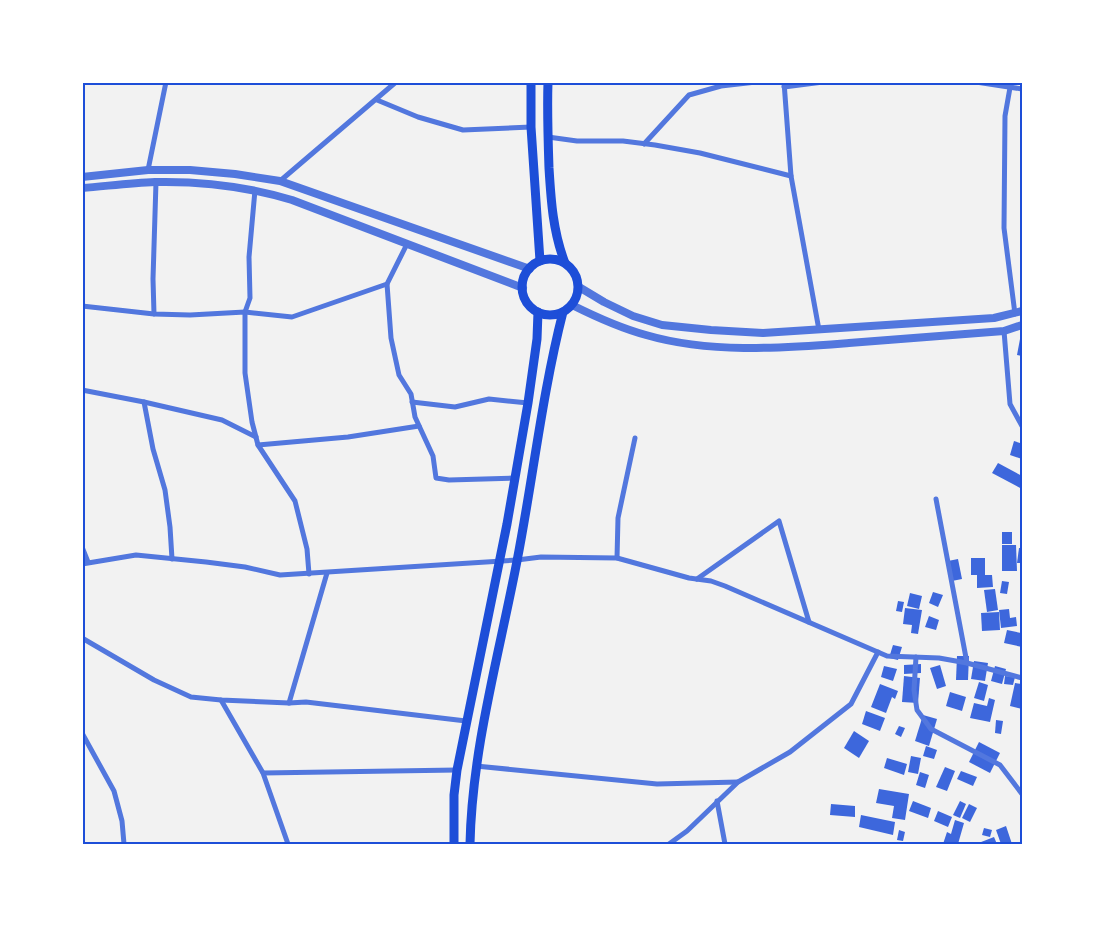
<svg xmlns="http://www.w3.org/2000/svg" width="1105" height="927" font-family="'PT Sans',sans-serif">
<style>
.building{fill:#3d67dc}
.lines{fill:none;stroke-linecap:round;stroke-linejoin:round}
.minor{stroke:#5277de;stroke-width:5}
.tertiary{stroke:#5277de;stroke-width:8}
.secondary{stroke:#1d4ed8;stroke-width:9}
.neatline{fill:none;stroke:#1d4ed8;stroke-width:2}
</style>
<rect width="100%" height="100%" fill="#f2f2f2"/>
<g class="building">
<path d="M1020 339H1022V356L1017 355Z"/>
<path d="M1022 436V459L1010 455 1014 441 1020 443Z"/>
<path d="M998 463 1022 476V489L992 473Z"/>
<rect x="1002" y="532" width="10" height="12"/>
<path d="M1002 545H1016L1017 571H1002Z"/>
<path d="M1019 548H1022V563H1017Z"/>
<path d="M971 558H985V575H992L993 587 977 588V575H971Z"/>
<path d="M958 559 962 579 952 581 948 561Z"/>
<path d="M1002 581 1009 582 1007 594 1000 593Z"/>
<path d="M995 589 998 610 987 612 984 590Z"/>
<path d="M933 592 943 595 938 607 929 603Z"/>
<path d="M910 593 922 596 919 609 907 606Z"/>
<path d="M898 601 904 602 902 612 896 611Z"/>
<path d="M905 608 922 610 918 634 911 633 912 625 903 624Z"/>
<path d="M1009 609 1010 618 1016 617 1017 626 1001 628 999 610Z"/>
<path d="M999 612 1000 630 982 631 981 613Z"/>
<path d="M929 616 939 620 936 630 925 627Z"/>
<path d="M1022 629V647L1004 643 1007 630 1021 633Z"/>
<path d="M893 645 902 647 898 660 889 658Z"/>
<path d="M957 656H969L968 680H956Z"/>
<path d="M974 661 988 663 985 681 971 679Z"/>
<path d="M921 664V673L904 674V665Z"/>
<path d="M940 665 946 686 937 689 930 668Z"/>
<path d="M884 666 897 669 893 681 881 677Z"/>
<path d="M995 666 1006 669 1002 684 991 681Z"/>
<path d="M904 676 920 678 918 703 902 702Z"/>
<path d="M1005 676 1015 677 1013 685 1004 684Z"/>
<path d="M979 682 988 685 984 701 974 698Z"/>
<path d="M1015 683 1022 684V709L1010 706Z"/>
<path d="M880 684 898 691 895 699 892 697 886 713 871 707Z"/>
<path d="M950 692 966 697 962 711 946 706Z"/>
<path d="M989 698 995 700 990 722 970 718 974 703 987 706Z"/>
<path d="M866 711 885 718 880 731 862 724Z"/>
<path d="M923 715 937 719 929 746 915 741Z"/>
<path d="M996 720 1003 721 1001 734 995 733Z"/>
<path d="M899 726 905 728 901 737 895 734Z"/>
<path d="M854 731 869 741 859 758 844 748Z"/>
<path d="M979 742 1000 753 990 773 969 762Z"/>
<path d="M926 746 937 750 934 759 923 756Z"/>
<path d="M911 756 921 758 918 774 908 772Z"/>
<path d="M887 758 907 764 904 775 884 768Z"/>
<path d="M945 767 955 771 947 791 936 787Z"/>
<path d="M961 771 977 777 973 786 957 779Z"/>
<path d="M920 772 929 775 925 788 916 785Z"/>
<path d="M879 789 909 794 905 820 892 818 894 806 876 803Z"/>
<path d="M913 801 931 808 928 818 909 811Z"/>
<path d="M960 801 966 804 960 818 953 815Z"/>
<path d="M831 804 855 806V817L830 815Z"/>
<path d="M969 804 977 808 970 822 962 818Z"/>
<path d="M938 811 952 817 948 827 934 821Z"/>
<path d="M861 815 895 822 893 835 859 827Z"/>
<path d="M955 820 964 823 958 844H943L947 832 951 834Z"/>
<path d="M1006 826 1012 844H1001L996 830Z"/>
<path d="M984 828 992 830 990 837 982 835Z"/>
<path d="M899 830 905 832 903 841 897 840Z"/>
<path d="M994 837 997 844H976Z"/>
</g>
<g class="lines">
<g class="minor">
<path d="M784 82 791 176 819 330"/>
<path d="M976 82 1022 89"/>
<path d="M1011 82 1005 116 1004 228 1015 314"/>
<path d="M784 87 823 82"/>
<path d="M377 100 418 117 463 130 531 127"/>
<path d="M548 137 577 141H623L655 145 700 153 791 176"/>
<path d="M644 144 689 95 721 86 756 82"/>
<path d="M148 170 166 82"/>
<path d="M280 181 396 82"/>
<path d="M255 190 249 257 250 298 245 312V373L252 422 258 445 295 501 307 549 309 574"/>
<path d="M387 284 391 338 399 375 411 394 415 417 433 456 436 478 449 480 515 478"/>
<path d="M82 306 154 314 190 315 245 312 292 317 387 284 407 244"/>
<path d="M154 314 153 279 156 182"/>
<path d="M1004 331 1010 404 1022 426"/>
<path d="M82 390 144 402 222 420 256 437"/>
<path d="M144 402 153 449 165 490 170 527 172 559"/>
<path d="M412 402 455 407 489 399 528 403"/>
<path d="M258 445 348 437 419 426"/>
<path d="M936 499 967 663"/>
<path d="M82 547 88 562"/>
<path d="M617 558 618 518 635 438"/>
<path d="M82 564 136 555 206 562 245 567 280 575 517 560 541 557 617 558 689 578 711 581 725 586 887 656 939 658 967 663 1022 678"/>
<path d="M697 579 779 521 809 622"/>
<path d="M82 638 154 680 191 697 221 700 289 703 306 702 466 721"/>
<path d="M916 657 914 690 917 710 931 729 1000 765 1022 794"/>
<path d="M221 700 263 773 288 844"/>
<path d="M289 703 327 573"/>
<path d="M82 733 114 791 122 821 124 844"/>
<path d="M476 766 657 784 738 782"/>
<path d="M263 773 457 770"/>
<path d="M717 801 725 844"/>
<path d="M669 844 687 831 738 782 790 752 851 704 878 652"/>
</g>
<g class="tertiary">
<path d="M82 177 148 170H190L235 174 280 181 530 269"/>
<path d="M82 188C107 186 131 183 155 182 201 181 249 187 292 200L523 288"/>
<path d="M579 287 604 302 633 316 662 325 711 330 763 333 994 318 1022 311"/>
<path d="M572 305C596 317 620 328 646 335 711 354 782 348 849 343 901 339 952 335 1004 331L1022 325"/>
</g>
<g class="secondary">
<path d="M531 82V127L540 261"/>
<path d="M548 82C547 111 548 139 549 168 551 201 553 232 565 263"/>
<circle cx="550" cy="287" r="28"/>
<path d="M454 844V795L457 770 507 524 528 403 537 339 538 312"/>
<path d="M470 844C472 749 499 655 517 561 533 479 542 394 563 312"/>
</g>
</g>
<rect width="1105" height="927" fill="none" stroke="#ffffff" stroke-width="168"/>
<rect x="84" y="84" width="937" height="759" class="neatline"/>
</svg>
